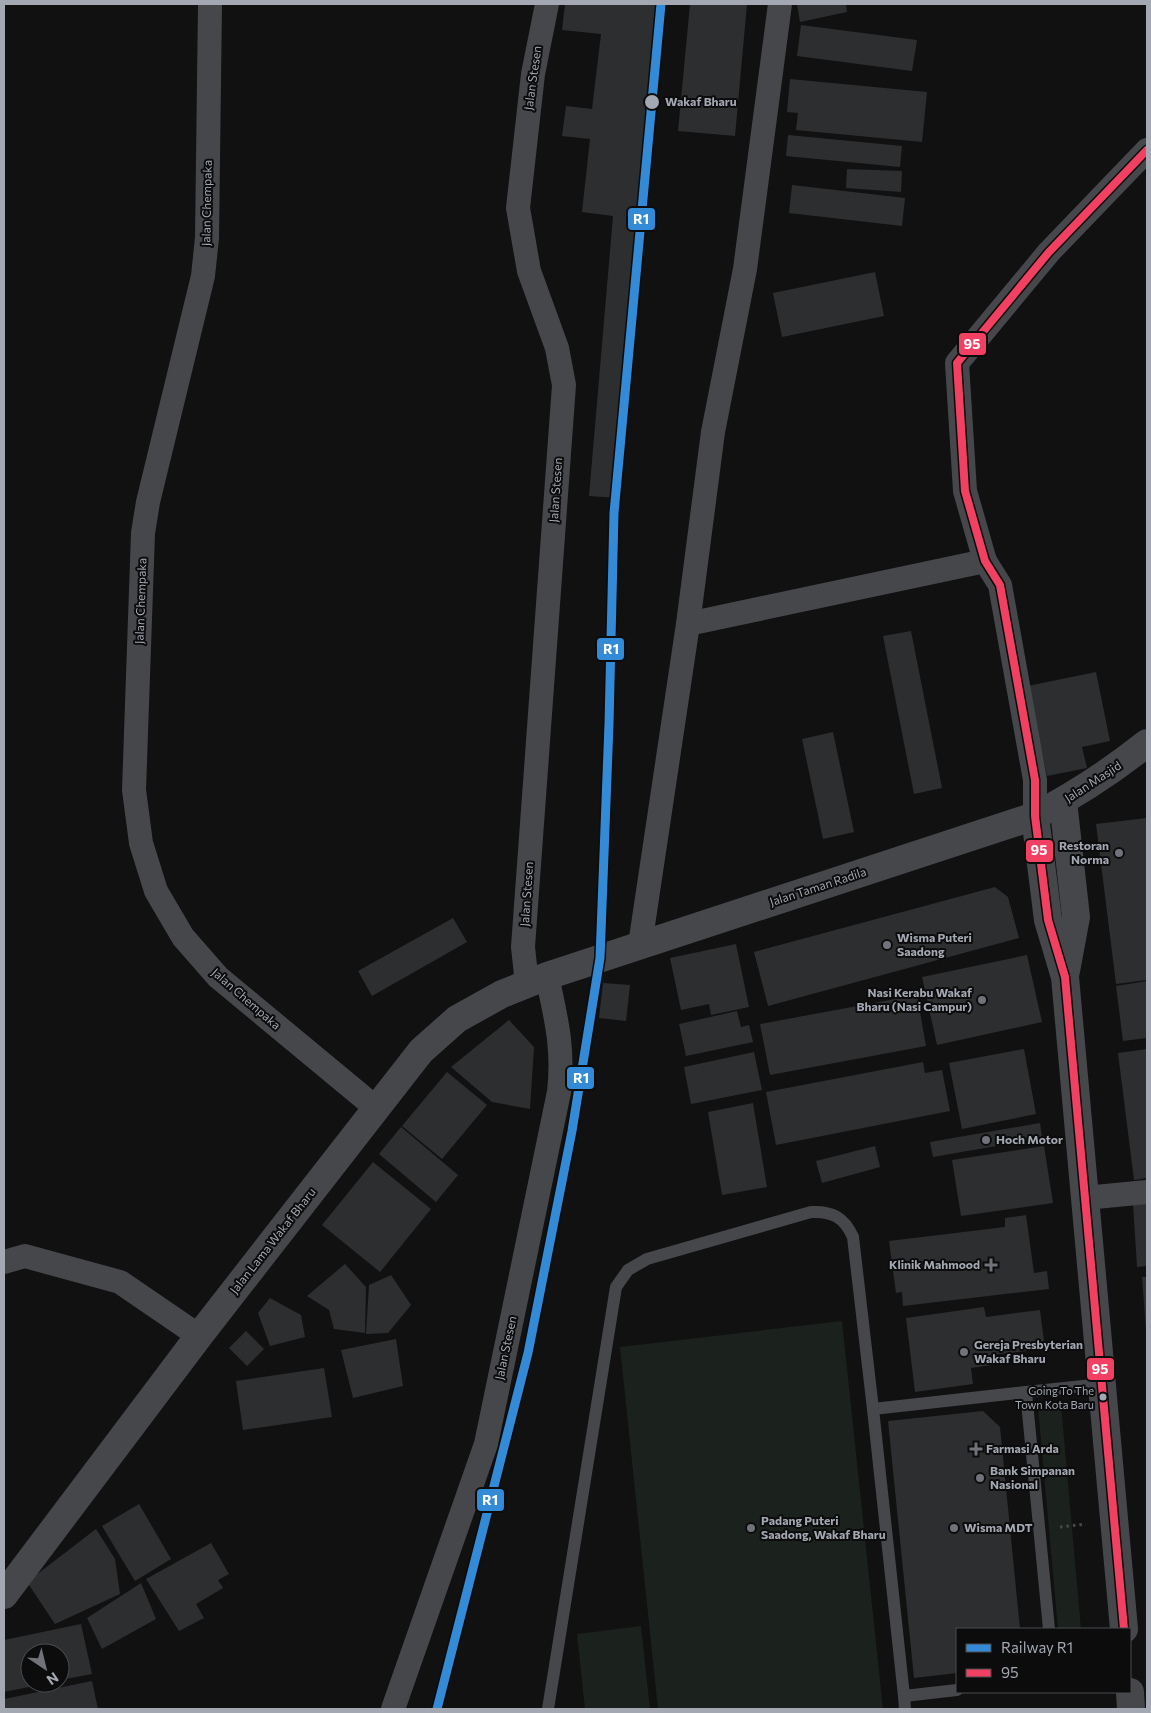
<svg xmlns="http://www.w3.org/2000/svg" width="1151" height="1713" font-family="Commissioner,sans-serif">
<style>
.green{fill:#1b211c}
.building{fill:#2d2e2f}
.lines{fill:none;stroke-linecap:round;stroke-linejoin:round}
.path{stroke:#47494c;stroke-width:3;stroke-dasharray:2.5 4;stroke-linecap:butt}
.service{stroke:#46474a;stroke-width:12}
.minor{stroke:#46474a;stroke-width:24}
.tertiary{stroke:#46474a;stroke-width:28}
.bus-1-casing{stroke:#0c0c0d;stroke-width:11}
.bus-1{stroke:#f24062;stroke-width:8}
.rail-1-casing{stroke:#0c0c0d;stroke-width:12}
.rail-1{stroke:#338bd7;stroke-width:9}
.stop-dot{fill:#a3a8b2;stroke:#0c0c0d;stroke-width:2}
.poi-dot{fill:#70737a;stroke:#0c0c0d;stroke-width:2}
.labels{text-anchor:middle;stroke-width:4;stroke-linejoin:round;paint-order:stroke}
.bus-label{font-size:11px;fill:#a3a8b2;stroke:#0c0c0d;text-anchor:end}
.street-label{font-size:12px;fill:#a3a8b2;stroke:#0c0c0d}
.stop-label{font-size:12px;font-weight:bold;fill:#a3a8b2;stroke:#0c0c0d;text-anchor:start}
.poi-label{font-size:12px;font-weight:bold;fill:#a3a8b2;stroke:#0c0c0d;text-anchor:start}
.line-badge{stroke:#0c0c0d;stroke-width:2}
.badge-label{font-size:14px;text-anchor:middle;font-weight:bold;fill:#fff}
</style>
<rect width="100%" height="100%" fill="#111112"/>
<g class="green">
<path d="M842 1321 883 1709H658L620 1347Z"/>
<path d="M1061 1405 1081 1629H1058L1038 1407Z"/>
<path d="M641 1626 650 1709H585L577 1634Z"/>
</g>
<g class="building">
<path d="M565 4H664L619 498 589 496 613 216 582 212 590 139 562 136 566 106 592 109 601 34 562 30Z"/>
<path d="M690 4H747L735 136 678 131Z"/>
<path d="M797 4H846L847 12 800 22Z"/>
<path d="M801 25 917 40 912 71 797 56Z"/>
<path d="M790 79 927 92 922 142 796 130 798 113 787 112Z"/>
<path d="M788 135 902 146 900 167 786 156Z"/>
<path d="M847 169 902 171 901 192 846 188Z"/>
<path d="M792 185 905 198 902 226 789 213Z"/>
<path d="M875 272 884 316 782 337 773 293Z"/>
<path d="M911 631 942 788 914 794 883 636Z"/>
<path d="M1096 672 1110 741 1082 747 1087 768 1047 776 1028 686Z"/>
<path d="M833 732 854 832 823 839 802 739Z"/>
<path d="M1147 818V980L1116 984 1096 824Z"/>
<path d="M995 887 1008 897 1019 938 768 1006 754 952Z"/>
<path d="M453 918 467 942 372 996 358 971Z"/>
<path d="M736 944 749 1007 711 1015 709 1004 681 1010 670 958Z"/>
<path d="M1027 955 1042 1022 937 1045 922 977Z"/>
<path d="M1147 981V1038L1123 1041 1116 986Z"/>
<path d="M603 983 630 985 626 1021 599 1018Z"/>
<path d="M917 995 926 1046 770 1075 760 1024Z"/>
<path d="M737 1011 741 1027 749 1025 753 1042 686 1056 679 1024Z"/>
<path d="M509 1020 534 1047 530 1109 492 1102 451 1067Z"/>
<path d="M1024 1049 1036 1114 962 1129 949 1063Z"/>
<path d="M1147 1049V1178L1134 1180 1118 1053Z"/>
<path d="M754 1052 762 1090 691 1104 684 1067Z"/>
<path d="M923 1062 925 1073 942 1070 950 1111 776 1145 766 1092Z"/>
<path d="M447 1072 487 1105 442 1159 402 1126Z"/>
<path d="M753 1103 767 1187 722 1195 708 1112Z"/>
<path d="M1040 1123 1042 1138 933 1157 930 1142Z"/>
<path d="M401 1127 458 1175 436 1202 379 1154Z"/>
<path d="M875 1146 880 1167 822 1183 816 1161Z"/>
<path d="M1044 1146 1053 1203 961 1216 952 1160Z"/>
<path d="M373 1162 431 1209 380 1272 322 1225Z"/>
<path d="M1147 1203V1266L1137 1267 1133 1204Z"/>
<path d="M1026 1215 1034 1273 1047 1271 1049 1289 903 1306 902 1292 896 1293 889 1241 1005 1227V1218Z"/>
<path d="M345 1264 366 1287 365 1333 334 1329 329 1310 307 1296Z"/>
<path d="M391 1275 411 1305 388 1333 366 1334 369 1285Z"/>
<path d="M1142 1277H1147V1330H1146Z"/>
<path d="M270 1298 301 1315 305 1337 270 1346 258 1313Z"/>
<path d="M984 1307 986 1317 1040 1310 1045 1349 991 1355 992 1365 971 1368 973 1384 915 1392 906 1318Z"/>
<path d="M246 1331 264 1349 247 1366 229 1348Z"/>
<path d="M396 1339 403 1386 353 1398 341 1350Z"/>
<path d="M324 1368 332 1417 243 1430 236 1381Z"/>
<path d="M983 1411 1000 1427 1020 1629H957V1673L914 1678 888 1421Z"/>
<path d="M139 1504 171 1559 135 1581 102 1526Z"/>
<path d="M96 1529 115 1559 120 1594 55 1624 27 1582Z"/>
<path d="M211 1543 229 1574 218 1580 223 1588 196 1604 204 1618 179 1631 146 1579Z"/>
<path d="M141 1583 156 1619 102 1649 87 1618Z"/>
<path d="M81 1624 92 1674 60 1680V1653H30V1683L44 1684 4 1692V1640Z"/>
<path d="M92 1681 98 1709H4V1699Z"/>
</g>
<g class="lines">
<path class="path" d="M1060 1527 1086 1524"/>
<g class="service">
<path d="M1049 1629 1026 1392 1102 1384"/>
<path d="M957 1690 904 1696 873 1409 1026 1392"/>
<path d="M904 1696 905 1709"/>
<path d="M548 1709 616 1287 628 1270 647 1259 811 1212C832 1211 844 1217 853 1237L873 1409"/>
</g>
<g class="minor">
<path d="M210 4 207 238 203 276 148 502 143 533 134 790 141 843 156 891 183 937 218 977 376 1108"/>
<path d="M688 624 985 561"/>
<path d="M1035 816V780L1000 585 985 561 965 491 957 363 1049 252 1147 150"/>
<path d="M640 945 688 624 713 432 745 269 780 4"/>
<path d="M527 984 523 947 564 385 557 348 529 271 518 208 533 74 547 4"/>
<path d="M1085 1198 1147 1192"/>
<path d="M4 1262 25 1256 120 1282 199 1336"/>
<path d="M393 1709 486 1444 559 1092C564 1048 556 1018 547 976"/>
</g>
<g class="tertiary">
<path d="M1063 801 1076 917 1066 971"/>
<path d="M1035 816 1048 920 1065 977 1124 1629"/>
<path d="M4 1595 199 1336 421 1051 457 1019 502 994 547 976 1035 816C1075 795 1112 771 1147 743"/>
<path d="M1130 1692 1131 1709"/>
</g>
<defs>
<path id="bus-1" d="M1124 1629 1065 977 1048 920 1035 816V780L1000 585 985 561 965 491 957 363 1049 252 1147 150"/>
</defs>
<use href="#bus-1" class="bus-1-casing"/>
<use href="#bus-1" class="bus-1"/>
<defs>
<path id="rail-1" d="M437 1709 528 1353 572 1131 600 958 609 724 614 513 661 4"/>
</defs>
<use href="#rail-1" class="rail-1-casing"/>
<use href="#rail-1" class="rail-1"/>
</g>
<g class="stop-dot">
<circle cx="652" cy="102" r="8"/>
<circle cx="1103" cy="1397" r="4.5"/>
</g>
<g class="poi-dot">
<circle cx="1119" cy="853" r="5"/>
<circle cx="887" cy="945" r="5"/>
<circle cx="982" cy="1000" r="5"/>
<circle cx="986" cy="1140" r="5"/>
<path d="M988.5 1257.5h5v5h5v5h-5v5h-5v-5h-5v-5h5z"/>
<circle cx="964" cy="1352" r="5"/>
<path d="M973.5 1441.5h5v5h5v5h-5v5h-5v-5h-5v-5h5z"/>
<circle cx="980" cy="1478" r="5"/>
<circle cx="751" cy="1528" r="5"/>
<circle cx="954" cy="1528" r="5"/>
</g>
<g class="labels">
<g class="bus-label">
<text x="1094" y="1395">Going To The<tspan x="1094" dy="14">Town Kota Baru</tspan></text>
</g>
<g class="street-label">
<text transform="translate(533 78) rotate(-82)" y="4">Jalan Stesen</text>
<text transform="translate(207 203) rotate(-89)" y="4">Jalan Chempaka</text>
<text transform="translate(556 490) rotate(-86)" y="4">Jalan Stesen</text>
<text transform="translate(141 601) rotate(-88)" y="4">Jalan Chempaka</text>
<text transform="translate(1093 782) rotate(-33)" y="4">Jalan Masjid</text>
<text transform="translate(818 887) rotate(-18)" y="4">Jalan Taman Radila</text>
<text transform="translate(527 894) rotate(-86)" y="4">Jalan Stesen</text>
<text transform="translate(246 999) rotate(41)" y="4">Jalan Chempaka</text>
<text transform="translate(273 1241) rotate(-52)" y="4">Jalan Lama Wakaf Bharu</text>
<text transform="translate(506 1348) rotate(-78)" y="4">Jalan Stesen</text>
</g>
<g class="stop-label">
<text x="665" y="106">Wakaf Bharu</text>
</g>
<g class="poi-label">
<text x="1109" y="850" text-anchor="end">Restoran<tspan x="1109" dy="14">Norma</tspan></text>
<text x="897" y="942">Wisma Puteri<tspan x="897" dy="14">Saadong</tspan></text>
<text x="972" y="997" text-anchor="end">Nasi Kerabu Wakaf<tspan x="972" dy="14">Bharu (Nasi Campur)</tspan></text>
<text x="996" y="1144">Hoch Motor</text>
<text x="980" y="1269" text-anchor="end">Klinik Mahmood</text>
<text x="974" y="1349">Gereja Presbyterian<tspan x="974" dy="14">Wakaf Bharu</tspan></text>
<text x="986" y="1453">Farmasi Arda</text>
<text x="990" y="1475">Bank Simpanan<tspan x="990" dy="14">Nasional</tspan></text>
<text x="761" y="1525">Padang Puteri<tspan x="761" dy="14">Saadong, Wakaf Bharu</tspan></text>
<text x="964" y="1532">Wisma MDT</text>
</g>
</g>
<g class="line-badge">
<rect x="627" y="207" width="29" height="24" rx="5" fill="#338bd7"/>
<rect x="958" y="332" width="29" height="24" rx="5" fill="#f24062"/>
<rect x="596" y="637" width="29" height="24" rx="5" fill="#338bd7"/>
<rect x="1025" y="839" width="29" height="24" rx="5" fill="#f24062"/>
<rect x="566" y="1066" width="29" height="24" rx="5" fill="#338bd7"/>
<rect x="1086" y="1357" width="29" height="24" rx="5" fill="#f24062"/>
<rect x="476" y="1488" width="29" height="24" rx="5" fill="#338bd7"/>
</g>
<g class="badge-label">
<text x="641" y="224">R1</text>
<text x="972" y="349">95</text>
<text x="611" y="654">R1</text>
<text x="1039" y="855">95</text>
<text x="581" y="1083">R1</text>
<text x="1100" y="1374">95</text>
<text x="490" y="1505">R1</text>
</g>
<rect width="1151" height="1713" fill="none" stroke="#a3a8b2" stroke-width="10"/>
<rect x="956" y="1628" width="175" height="65" fill="#0c0c0d" stroke="#484a4f"/>
<rect x="966" y="1644" width="25" height="8" fill="#338bd7" stroke="#484a4f"/>
<text x="1001" y="1653" font-size="15" fill="#a3a8b2">Railway R1</text>
<rect x="966" y="1669" width="25" height="8" fill="#f24062" stroke="#484a4f"/>
<text x="1001" y="1678" font-size="15" fill="#a3a8b2">95</text>
<g transform="translate(45 1668) rotate(145)"><circle r="24" fill="#0c0c0d" stroke="#484a4f"/>
<path d="M0-4L9 19L0 12L-9 19Z" fill="#70737a"/>
<text y="-8" font-size="14" font-weight="bold" text-anchor="middle" fill="#a3a8b2">N</text>
</g>
</svg>
